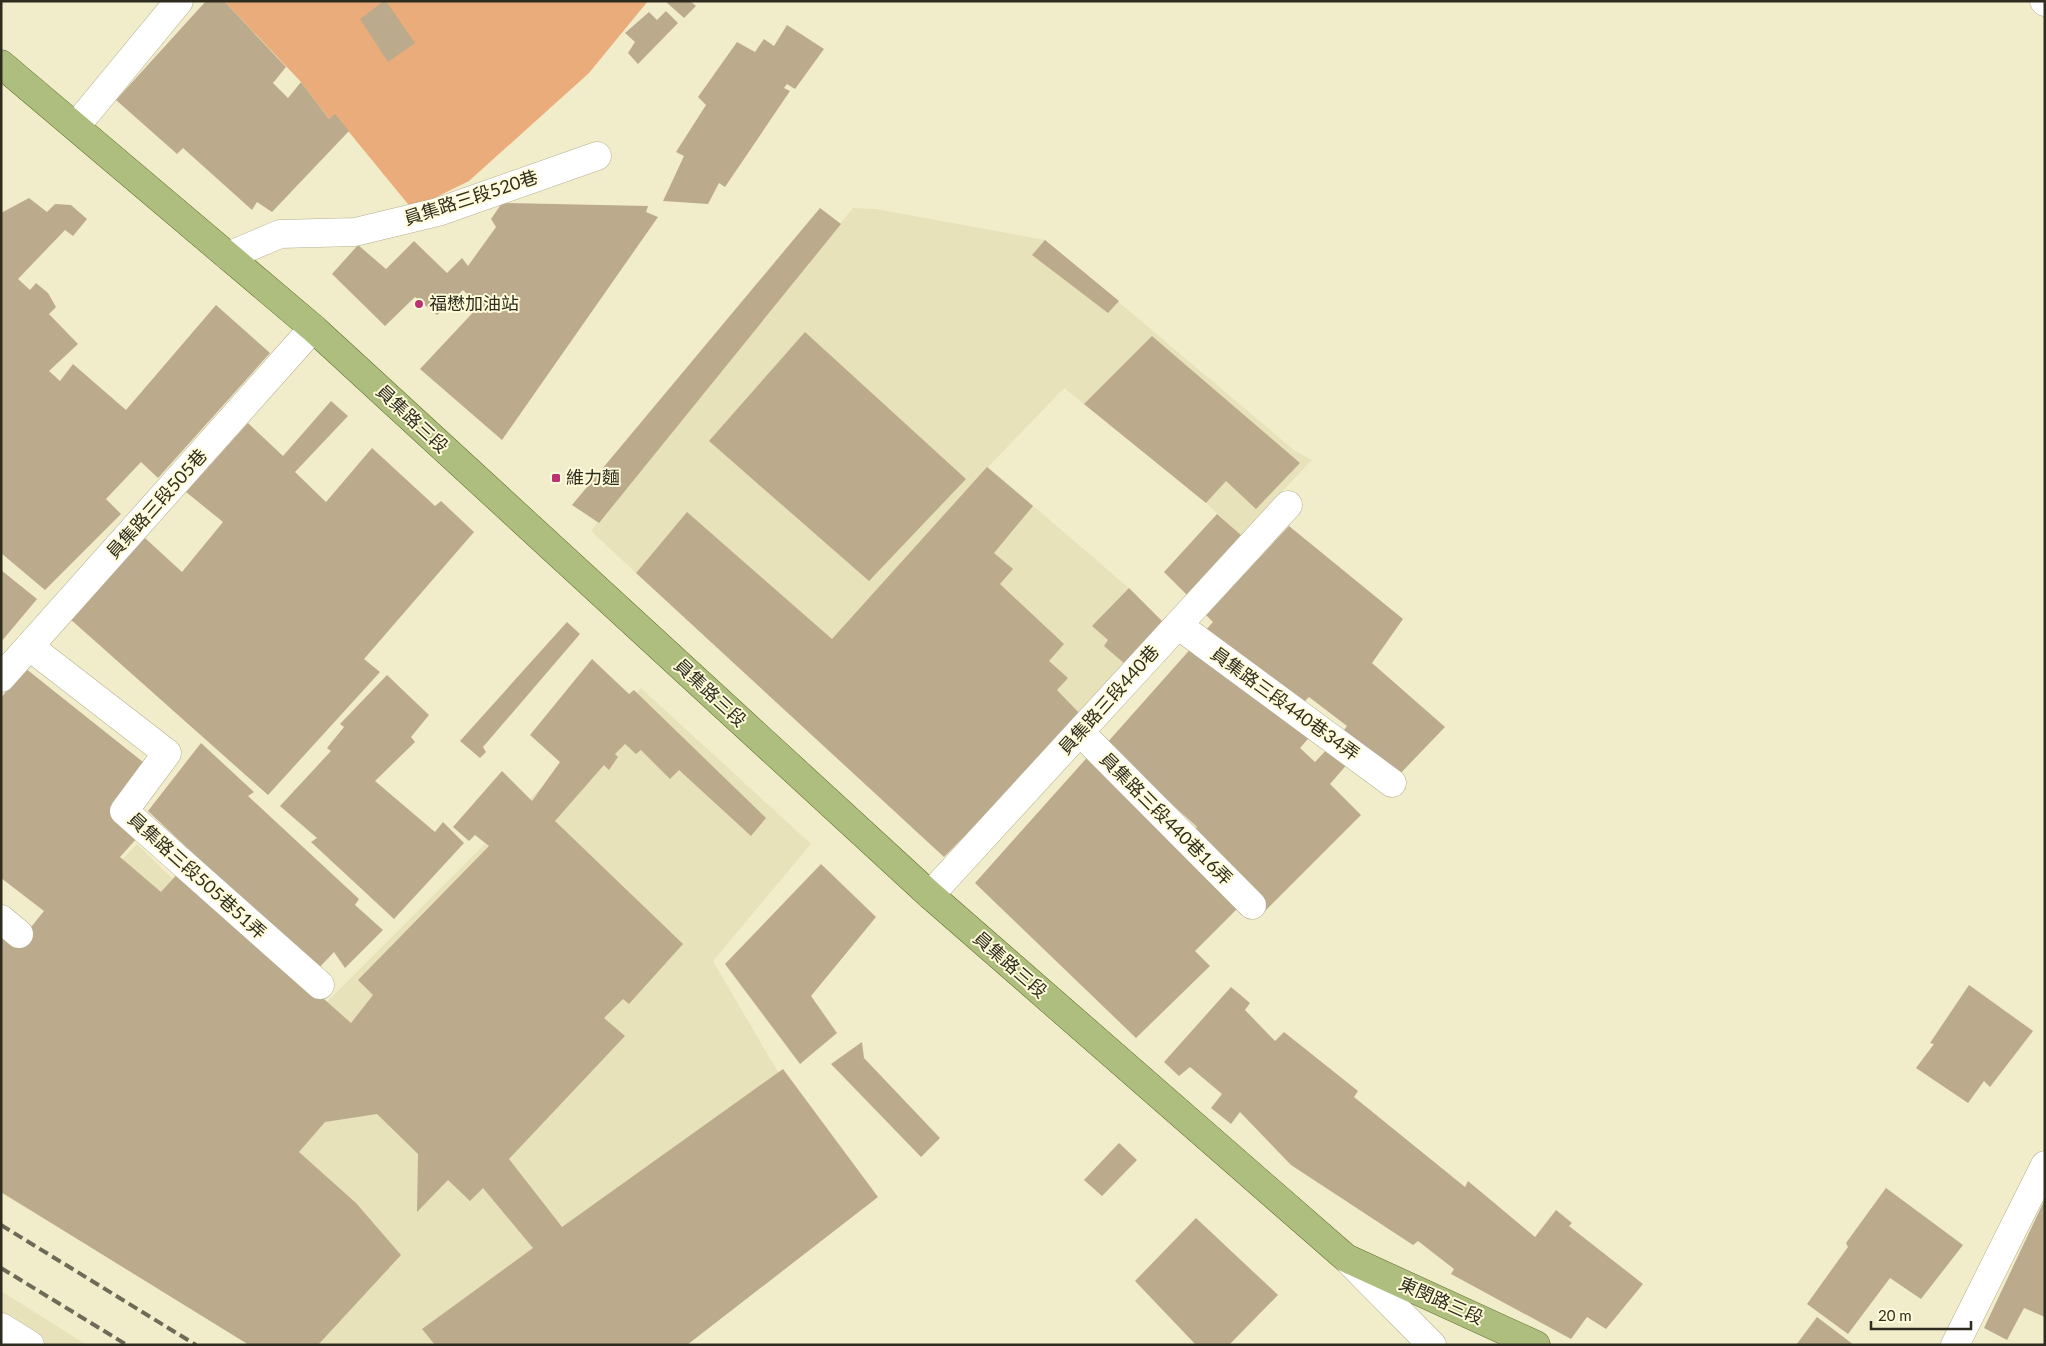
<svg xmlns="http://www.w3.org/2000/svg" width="2046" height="1346" font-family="Lato,'Noto Sans TC',sans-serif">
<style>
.built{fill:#e8e2ba}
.forest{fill:#eaac7b}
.building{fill:#bcaa8d}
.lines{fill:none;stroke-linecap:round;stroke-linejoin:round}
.minor-casing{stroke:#b4b090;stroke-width:29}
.major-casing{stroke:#5e6f26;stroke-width:29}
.minor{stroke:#fff;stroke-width:28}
.major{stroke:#aebe7f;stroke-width:28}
.rail{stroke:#6d6b57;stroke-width:4;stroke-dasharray:10 5;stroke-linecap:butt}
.poi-dot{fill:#b93374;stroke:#fffad8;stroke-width:2}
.labels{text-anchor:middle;stroke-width:4;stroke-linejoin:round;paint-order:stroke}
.street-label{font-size:18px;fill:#2d2c1f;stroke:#fffad8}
.poi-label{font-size:18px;fill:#2d2c1f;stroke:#fffad8;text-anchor:start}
</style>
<rect width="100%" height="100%" fill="#f1edcb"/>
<g class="built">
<path d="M853 208 876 209 1045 240 1295 451 1312 460 1241 535 1206 503 1064 388 988 467 1129 588 1163 622 1006 794 687 513 636 573 591 531Z"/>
<path d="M641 688 811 844 713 961 785 1084 431 1345H255L1 1193V985L137 844 313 1016Z"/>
<path d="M1 1291 87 1345H1Z"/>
</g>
<path class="forest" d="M224 1H648L589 73 469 181 412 209 335 115 329 119 301 82Z"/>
<g class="building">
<path d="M206 1H224L286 67 273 83 288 98 301 82 329 119 335 114 349 131 272 212 257 202 252 210 183 148 177 154 116 100Z"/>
<path d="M384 1H386L415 43 388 62 360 19Z"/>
<path d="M665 1H690L696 6 684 18Z"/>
<path d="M666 11 678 23 638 64 628 53 635 42 625 33 649 12 657 20Z"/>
<path d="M787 25 824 49 795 89 787 84 784 88 790 91 725 187 719 183 708 204 663 201 684 156 676 152 706 105 698 97 737 42 755 52 764 39 774 46Z"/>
<path d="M29 198 47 212 55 204 71 205 87 219 73 236 65 230 18 279 30 290 36 283 48 293 56 307 49 314 78 344 49 371 60 381 73 364 126 410 216 305 270 353 158 478 141 462 106 499 121 514 45 590 1 553V213Z"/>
<path d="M502 203 648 206 646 212 658 217 502 440 420 369 479 306 463 290 437 315 415 297 385 326 332 274 358 245 386 269 414 241 447 273 462 258 468 266 496 227 491 219Z"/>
<path d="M820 208 841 224 599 523 572 505Z"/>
<path d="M1045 240 1119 301 1108 313 1032 255Z"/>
<path d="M805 332 966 479 869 581 709 441Z"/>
<path d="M1152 336 1300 463 1256 509 1226 481 1206 503 1084 404Z"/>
<path d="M331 401 348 416 295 472 326 502 372 448 435 506 441 501 474 532 364 659 380 672 268 795 69 618 145 538 182 572 223 522 186 492 248 423 283 456Z"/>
<path d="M987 467 1033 506 994 553 1013 569 1000 584 1064 644 1049 661 1068 678 1057 690 1082 716 944 857 636 573 687 512 832 639Z"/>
<path d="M1217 514 1241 535 1187 595 1164 572Z"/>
<path d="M1289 526 1403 619 1372 663 1445 727 1396 778 1341 734 1347 726 1309 697 1303 703 1204 632 1213 622 1206 615Z"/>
<path d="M1 570 37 599 1 642Z"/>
<path d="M1129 588 1163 622 1125 664 1104 646 1108 640 1092 626Z"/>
<path d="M567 622 580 634 483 747 486 752 480 758 460 741Z"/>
<path d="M1194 645 1314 732 1300 748 1315 762 1331 745 1350 761 1330 784 1361 815 1265 911 1190 835 1197 827 1106 744Z"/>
<path d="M592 659 629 694 634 690 766 818 751 836 679 770 670 779 641 750 636 754 625 744 615 754 618 757 609 770 604 765 555 821 683 944 629 1004 623 999 604 1018 625 1036 509 1159 562 1227 783 1069 878 1197 687 1345H435L422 1329 533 1248 483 1188 470 1201 448 1180 417 1212 418 1154 377 1114 325 1122 299 1152 356 1203 401 1255 318 1345H249L1 1192V928L19 942 44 911 1 878V698L25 668 148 766 139 836 120 857 161 892 180 871 351 1023 373 995 358 980 489 846 475 835 469 841 453 827 502 771 532 801 560 762 530 735Z"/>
<path d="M387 675 429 715 411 737 415 742 375 781 435 832 443 822 464 843 394 919 311 842 317 838 280 806 331 751 327 748 344 727 340 724Z"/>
<path d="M201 743 254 792 248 796 359 899 355 905 383 930 345 968 334 952 317 970 148 811Z"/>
<path d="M1092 752 1241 905 1195 951 1210 966 1136 1038 975 883Z"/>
<path d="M821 864 876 917 811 996 837 1033 800 1064 725 964Z"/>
<path d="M1969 985 2033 1031 1990 1087 1984 1081 1968 1103 1916 1068 1934 1044 1930 1043Z"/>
<path d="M1231 987 1250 1003 1245 1010 1275 1041 1284 1032 1358 1091 1354 1097 1465 1187 1468 1181 1535 1237 1556 1210 1572 1223 1569 1226 1643 1284 1606 1329 1587 1317 1571 1339 1451 1274 1454 1269 1418 1241 1413 1245 1291 1165 1240 1112 1231 1124 1211 1108 1222 1094 1190 1067 1179 1076 1164 1062Z"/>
<path d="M862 1042 864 1058 940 1138 921 1157 831 1064Z"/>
<path d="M1119 1143 1137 1160 1102 1196 1084 1180Z"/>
<path d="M1886 1188 1963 1245 1921 1299 1890 1278 1848 1334 1807 1304 1848 1247 1846 1243Z"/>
<path d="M2045 1199V1317L2024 1308 2007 1340 1984 1328Z"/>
<path d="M1196 1218 1278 1295 1229 1345H1196L1135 1281Z"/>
<path d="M1817 1317 1854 1345H1796Z"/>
</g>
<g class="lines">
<defs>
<g id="minor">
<path d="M2044 1 2045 2"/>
<path d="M76 126 179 1"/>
<path d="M228 256 280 234 355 232 438 212 597 156"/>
<path d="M1178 625 1392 783"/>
<path d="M30 647 167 753 124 811 320 985"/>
<path d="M1 678 313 328"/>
<path d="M1080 732 1252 905"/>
<path d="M930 895 1288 505"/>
<path d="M1 919 19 934"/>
<path d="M1347 1259 1432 1345"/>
<path d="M1 1327 30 1345"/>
<path d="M1955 1345 2045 1165"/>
</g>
<path id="major" d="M1 64 313 328 930 895 1346 1258 1536 1345"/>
</defs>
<use href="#minor" class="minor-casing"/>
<use href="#major" class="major-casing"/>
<use href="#minor" class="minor"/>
<use href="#major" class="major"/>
<g class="rail">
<path d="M1 1225 196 1345"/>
<path d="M1 1268 127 1345"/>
</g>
</g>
<g class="poi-dot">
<circle cx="419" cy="304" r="5"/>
<rect x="551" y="473" width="10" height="10" rx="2.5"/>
</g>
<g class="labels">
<g class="street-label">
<text transform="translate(471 198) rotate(-18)" y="6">員集路三段520巷</text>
<text transform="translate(412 419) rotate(43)" y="6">員集路三段</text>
<text transform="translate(157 504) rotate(-48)" y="6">員集路三段505巷</text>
<text transform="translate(710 693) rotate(43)" y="6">員集路三段</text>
<text transform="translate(1109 700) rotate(-48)" y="6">員集路三段440巷</text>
<text transform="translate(1285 704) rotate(36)" y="6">員集路三段440巷34弄</text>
<text transform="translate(1166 819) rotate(45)" y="6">員集路三段440巷16弄</text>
<text transform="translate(197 876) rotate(42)" y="6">員集路三段505巷51弄</text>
<text transform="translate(1010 965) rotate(41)" y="6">員集路三段</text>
<text transform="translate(1441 1301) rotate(24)" y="6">東閔路三段</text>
</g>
<g class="poi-label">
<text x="429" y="310">福懋加油站</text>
<text x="566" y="484">維力麵</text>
</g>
</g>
<rect width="2046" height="1346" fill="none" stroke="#2d2c1f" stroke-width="5"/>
<path d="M1871 1321v8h100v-8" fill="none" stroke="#2d2c1f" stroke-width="2.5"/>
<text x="1878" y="1321" font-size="15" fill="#2d2c1f" stroke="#fffad8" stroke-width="4" paint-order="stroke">20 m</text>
</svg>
